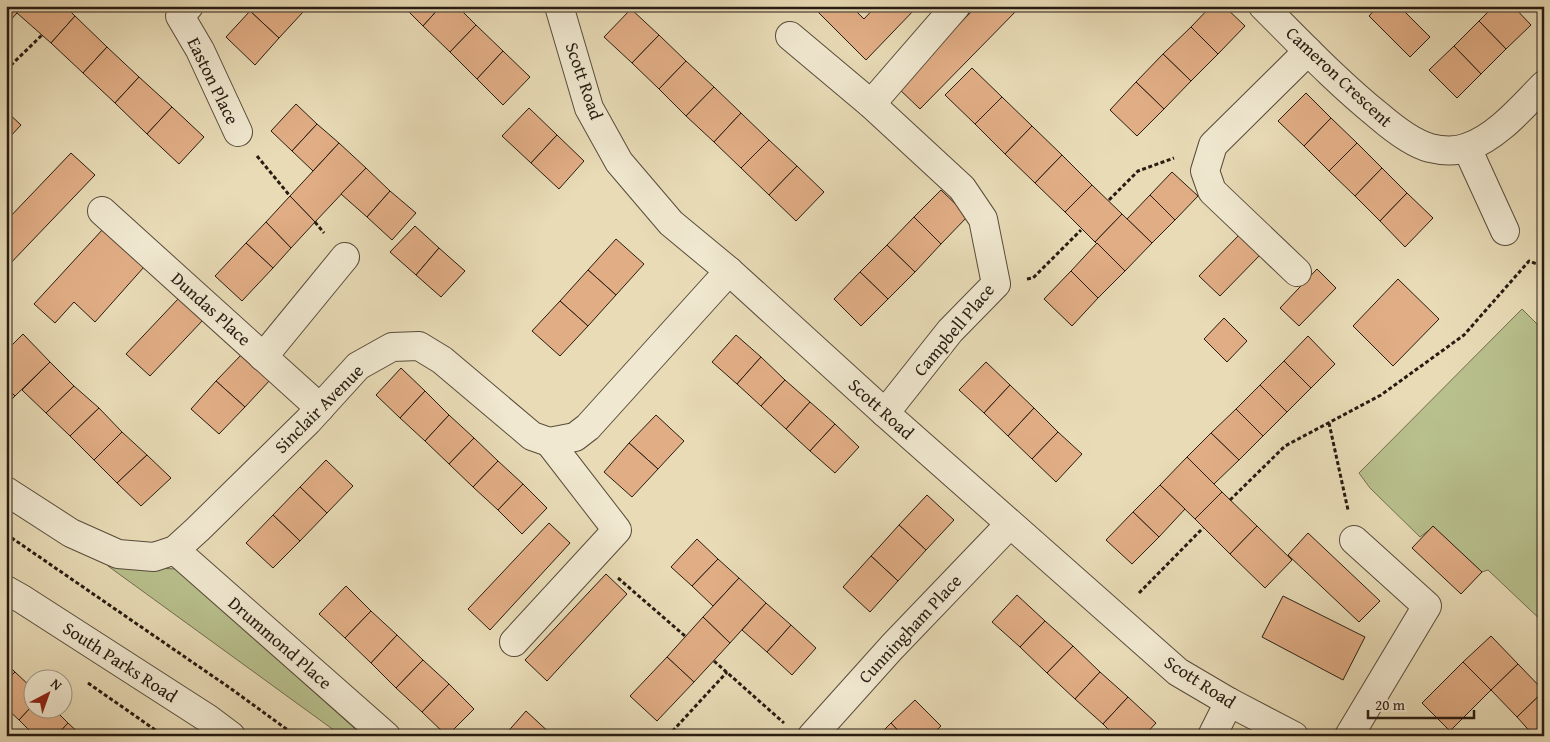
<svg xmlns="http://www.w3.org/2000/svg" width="1550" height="742" font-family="'Gentium Book Plus',serif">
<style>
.green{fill:#b8c08d;stroke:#706e50}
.building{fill:#e1ad85;stroke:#281c12}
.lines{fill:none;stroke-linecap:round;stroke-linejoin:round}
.minor-casing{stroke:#584c3b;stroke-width:30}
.path{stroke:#281c12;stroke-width:3;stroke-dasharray:4 2.5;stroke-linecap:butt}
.minor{stroke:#f0e8d0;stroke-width:28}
.labels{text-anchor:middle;stroke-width:4;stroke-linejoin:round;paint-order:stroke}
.street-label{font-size:18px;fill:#281c12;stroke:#f0e8d0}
</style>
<rect width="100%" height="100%" fill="#e8dbb6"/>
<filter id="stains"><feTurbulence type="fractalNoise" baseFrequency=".004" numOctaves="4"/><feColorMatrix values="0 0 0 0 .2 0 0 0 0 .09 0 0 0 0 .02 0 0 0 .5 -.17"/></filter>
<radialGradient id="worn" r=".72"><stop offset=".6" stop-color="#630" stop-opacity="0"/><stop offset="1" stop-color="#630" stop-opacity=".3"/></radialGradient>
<g class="green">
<path d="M1522 309 1544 331V623L1488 570 1482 572 1433 527 1420 537 1370 488 1359 473Z"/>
<path d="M108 566 177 569 363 736H342Z"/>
</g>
<g class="building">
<path d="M6 6H10L17 13 6 25Z"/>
<path d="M10 6H24L17 13Z"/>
<path d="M24 6H65L75 16 51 43 17 13Z"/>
<path d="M255 6H297L303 12 279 38 250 11Z"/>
<path d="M297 6H308L303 12Z"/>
<path d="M403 6H441L423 26Z"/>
<path d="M441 6H457L476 25 450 52 423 26Z"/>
<path d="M812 6H851L864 19 876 6 917 7 866 60Z"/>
<path d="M977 6H1021L920 109 897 87Z"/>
<path d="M1211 6H1224L1245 26 1218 54 1191 27Z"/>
<path d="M1378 6H1399L1430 37 1410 57 1369 16Z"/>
<path d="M1494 6H1513L1531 25 1506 49 1479 21Z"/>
<path d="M631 9 659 35 632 63 604 37Z"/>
<path d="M250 11 279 38 255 65 226 37Z"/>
<path d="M75 16 107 47 83 73 51 43Z"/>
<path d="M1479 21 1506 49 1481 74 1454 46Z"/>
<path d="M476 25 503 51 477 79 450 52Z"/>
<path d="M1191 27 1218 54 1191 81 1163 54Z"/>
<path d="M659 35 686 61 659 89 632 63Z"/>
<path d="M1454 46 1481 74 1457 98 1429 70Z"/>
<path d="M107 47 139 77 115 103 83 73Z"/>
<path d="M503 51 530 77 503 105 477 79Z"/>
<path d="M1163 54 1191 81 1164 109 1136 82Z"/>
<path d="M686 61 714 87 686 116 659 89Z"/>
<path d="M972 68 1002 97 975 124 945 95Z"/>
<path d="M139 77 172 107 147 134 115 103Z"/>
<path d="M1136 82 1164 109 1137 136 1110 110Z"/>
<path d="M714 87 741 113 714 142 686 116Z"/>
<path d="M1306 93 1331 118 1304 146 1278 121Z"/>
<path d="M1002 97 1032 126 1005 154 975 124Z"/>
<path d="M296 104 317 124 292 151 271 131Z"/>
<path d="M172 107 204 137 179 164 147 134Z"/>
<path d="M529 108 557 135 531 163 502 136Z"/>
<path d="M6 111 21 125 6 141Z"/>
<path d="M741 113 769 140 741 168 714 142Z"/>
<path d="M1331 118 1357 143 1329 171 1304 146Z"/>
<path d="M317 124 339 143 313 171 292 151Z"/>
<path d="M1032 126 1062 155 1035 183 1005 154Z"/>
<path d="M557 135 584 161 559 189 531 163Z"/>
<path d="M769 140 797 166 769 195 741 168Z"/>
<path d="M339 143 366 168 315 222 290 196Z"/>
<path d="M1357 143 1382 168 1355 196 1329 171Z"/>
<path d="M71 153 95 175 6 268V221Z"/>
<path d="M1062 155 1092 185 1065 212 1035 183Z"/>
<path d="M797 166 824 192 796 221 769 195Z"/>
<path d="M366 168 390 191 367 217 341 194Z"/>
<path d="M1382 168 1407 193 1380 221 1355 196Z"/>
<path d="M1172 172 1198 196 1175 220 1150 195Z"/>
<path d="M1092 185 1122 214 1095 242 1065 212Z"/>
<path d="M941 190 968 216 941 244 914 217Z"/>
<path d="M390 191 416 213 392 240 367 217Z"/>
<path d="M1407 193 1433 218 1405 247 1380 221Z"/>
<path d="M1150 195 1175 220 1152 243 1127 219Z"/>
<path d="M290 196 315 222 291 248 266 222Z"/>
<path d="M1122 214 1152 243 1125 271 1095 242Z"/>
<path d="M914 217 941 244 915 272 887 245Z"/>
<path d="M266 222 291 248 273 268 246 243Z"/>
<path d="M415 226 439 248 416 275 390 252Z"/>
<path d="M103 229 144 267 95 322 74 302 55 323 34 304Z"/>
<path d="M1241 233 1261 254 1220 296 1199 276Z"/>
<path d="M616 239 644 264 616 295 588 270Z"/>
<path d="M246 243 273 268 242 301 215 276Z"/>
<path d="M1097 243 1125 271 1098 298 1071 271Z"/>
<path d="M887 245 915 272 888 299 860 272Z"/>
<path d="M439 248 465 271 441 297 416 275Z"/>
<path d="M1317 269 1336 288 1299 326 1280 308Z"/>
<path d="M588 270 616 295 588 326 560 301Z"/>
<path d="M1071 271 1098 298 1072 326 1044 299Z"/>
<path d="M860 272 888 299 861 326 834 299Z"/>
<path d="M1398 279 1439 319 1393 366 1353 326Z"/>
<path d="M179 298 203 320 150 376 126 354Z"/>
<path d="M560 301 588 326 560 356 532 331Z"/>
<path d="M1224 318 1247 341 1227 362 1204 339Z"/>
<path d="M23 334 50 362 15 396 6 387V351Z"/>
<path d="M736 335 761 357 737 384 712 362Z"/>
<path d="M1308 336 1335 364 1311 388 1284 361Z"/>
<path d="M243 353 271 379 245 407 216 381Z"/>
<path d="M761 357 785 380 761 406 737 384Z"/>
<path d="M1284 361 1311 388 1287 412 1260 385Z"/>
<path d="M50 362 74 386 46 413 22 390Z"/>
<path d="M986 362 1010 385 984 413 959 390Z"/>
<path d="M401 368 425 391 400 418 376 395Z"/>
<path d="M785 380 810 402 786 429 761 406Z"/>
<path d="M216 381 245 407 219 434 191 409Z"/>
<path d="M1010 385 1034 408 1008 436 984 413Z"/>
<path d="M1260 385 1287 412 1263 436 1236 409Z"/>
<path d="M74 386 99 408 70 436 46 413Z"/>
<path d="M6 387 15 396 6 405Z"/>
<path d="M425 391 449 415 425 441 400 418Z"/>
<path d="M810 402 835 424 810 451 786 429Z"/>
<path d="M99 408 122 432 94 460 70 436Z"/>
<path d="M1034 408 1058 432 1032 459 1008 436Z"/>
<path d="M1236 409 1263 436 1239 460 1211 433Z"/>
<path d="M449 415 474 438 449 464 425 441Z"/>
<path d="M656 415 684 441 658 469 629 443Z"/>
<path d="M835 424 859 447 835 473 810 451Z"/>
<path d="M122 432 147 455 117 483 94 460Z"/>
<path d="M1058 432 1082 454 1056 482 1032 459Z"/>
<path d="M1211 433 1239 460 1214 484 1187 457Z"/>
<path d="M474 438 498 461 473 487 449 464Z"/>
<path d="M629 443 658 469 632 497 604 472Z"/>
<path d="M147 455 171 478 141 506 117 483Z"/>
<path d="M1187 457 1222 492 1195 519 1160 485Z"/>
<path d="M326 460 353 486 327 513 300 487Z"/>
<path d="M498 461 523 484 498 510 473 487Z"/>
<path d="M523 484 547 508 522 534 498 510Z"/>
<path d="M1160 485 1185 509 1159 537 1133 512Z"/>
<path d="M300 487 327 513 300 541 273 515Z"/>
<path d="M1222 492 1257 526 1230 554 1195 519Z"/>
<path d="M927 495 954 520 926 550 899 525Z"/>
<path d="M1133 512 1159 537 1132 564 1106 540Z"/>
<path d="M273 515 300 541 273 568 246 543Z"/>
<path d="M549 523 570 543 490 630 468 609Z"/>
<path d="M899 525 926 550 898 581 871 556Z"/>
<path d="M1257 526 1292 560 1265 588 1230 554Z"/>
<path d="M1433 526 1482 572 1461 594 1412 548Z"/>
<path d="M1308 533 1380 601 1359 622 1288 555Z"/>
<path d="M697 539 718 559 692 586 671 567Z"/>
<path d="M871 556 898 581 870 612 843 587Z"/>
<path d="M718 559 739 578 713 606 692 586Z"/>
<path d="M606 574 627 594 547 681 525 660Z"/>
<path d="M739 578 766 603 730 643 703 617Z"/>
<path d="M346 586 371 611 345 638 319 614Z"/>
<path d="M1017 595 1045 621 1020 647 992 622Z"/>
<path d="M1283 596 1365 637 1343 680 1262 637Z"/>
<path d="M766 603 791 625 767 652 742 630Z"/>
<path d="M371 611 397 635 371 663 345 638Z"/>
<path d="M703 617 730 643 694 682 667 657Z"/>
<path d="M1045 621 1073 646 1047 673 1020 647Z"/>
<path d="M791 625 816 648 792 675 767 652Z"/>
<path d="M397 635 423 660 396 688 371 663Z"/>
<path d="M1491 636 1518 664 1491 690 1463 662Z"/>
<path d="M1073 646 1100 672 1075 699 1047 673Z"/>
<path d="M667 657 694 682 657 721 630 696Z"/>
<path d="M423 660 449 684 422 712 396 688Z"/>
<path d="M1463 662 1491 690 1450 731 1422 703Z"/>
<path d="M6 663 15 672 6 681Z"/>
<path d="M1518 664 1544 691 1517 717 1491 690Z"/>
<path d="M15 672 32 688V706L19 720 6 708V681Z"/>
<path d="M1100 672 1128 697 1103 724 1075 699Z"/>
<path d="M449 684 474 709 447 736 422 712Z"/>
<path d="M1544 691V736H1534L1517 717Z"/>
<path d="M1128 697 1156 723 1144 736H1115L1103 724Z"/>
<path d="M915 700 941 726 931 736H903L891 723Z"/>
<path d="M32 706V710H55L68 723 56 736H35L19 720Z"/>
<path d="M526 711 553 736H504Z"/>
<path d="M68 723 82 736H56Z"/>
<path d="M891 723 903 736H878Z"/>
</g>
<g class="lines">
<defs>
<g id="minor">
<path d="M189 6 180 16 200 50 238 132"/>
<path d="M559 6 589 108 619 162 671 223 729 271 885 413 1178 672 1229 702 1294 736"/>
<path d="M1263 6C1301 44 1338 83 1379 116 1393 128 1412 143 1430 148 1442 151 1456 152 1468 147 1498 136 1521 108 1544 85"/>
<path d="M790 36 871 104 962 188 983 219 996 284 950 331 885 413"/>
<path d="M871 104 956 6"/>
<path d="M1467 148 1505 231"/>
<path d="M102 211 320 408"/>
<path d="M1297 272 1212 191 1205 171 1213 145 1308 51"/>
<path d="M263 357 345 257"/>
<path d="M6 491 71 533 118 554 154 557 175 550 198 529 308 421 358 366 392 347 419 346 442 360 532 436 549 442 575 437 588 427 729 271"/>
<path d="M175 550 386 736"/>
<path d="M6 590 22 599 207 718 231 736"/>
<path d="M514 642 617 530 549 442"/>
<path d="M812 736 892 647 1010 524"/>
<path d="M1212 736 1229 702"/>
<path d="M1349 736 1427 606 1354 540"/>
</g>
</defs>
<use href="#minor" class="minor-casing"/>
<g class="path">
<path d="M69 10 72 6"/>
<path d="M6 70 42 35"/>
<path d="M257 156 290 196"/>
<path d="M1109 200 1138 171 1174 158"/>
<path d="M315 222 324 233"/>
<path d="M1027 279 1033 278 1081 230"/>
<path d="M1329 423 1348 510"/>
<path d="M1230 500 1285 446 1381 395 1464 335 1529 261 1544 267"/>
<path d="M6 534 230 688 296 736"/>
<path d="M618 578 685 636"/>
<path d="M1139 593 1203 528"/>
<path d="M714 661 784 723"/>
<path d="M88 683 164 736"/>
<path d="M668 736 727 672"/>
</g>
<use href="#minor" class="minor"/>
</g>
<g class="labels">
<g class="street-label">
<text transform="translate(1339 77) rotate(43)" y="6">Cameron Crescent</text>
<text transform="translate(213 81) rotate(64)" y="6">Easton Place</text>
<text transform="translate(584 81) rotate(71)" y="6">Scott Road</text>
<text transform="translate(211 309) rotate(42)" y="6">Dundas Place</text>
<text transform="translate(954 330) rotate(-50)" y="6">Campbell Place</text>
<text transform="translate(319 409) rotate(-45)" y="6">Sinclair Avenue</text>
<text transform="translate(881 409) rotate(42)" y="6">Scott Road</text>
<text transform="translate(910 629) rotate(-47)" y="6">Cunningham Place</text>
<text transform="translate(280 643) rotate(41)" y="6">Drummond Place</text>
<text transform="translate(120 662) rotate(33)" y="6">South Parks Road</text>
<text transform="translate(1200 682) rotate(33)" y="6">Scott Road</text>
</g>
</g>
<rect width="1550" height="742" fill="none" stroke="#e8dbb6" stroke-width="25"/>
<rect x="8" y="8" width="1535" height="727" fill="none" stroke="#281c12" stroke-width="2.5"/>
<rect x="12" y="12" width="1525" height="717" fill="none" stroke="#281c12"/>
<g transform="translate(48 694) rotate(41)"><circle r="24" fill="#f0e8d0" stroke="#a09684"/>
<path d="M0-4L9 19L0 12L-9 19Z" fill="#8f2418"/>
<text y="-8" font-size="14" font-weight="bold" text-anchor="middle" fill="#281c12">N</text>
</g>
<path d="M1368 710v8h106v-8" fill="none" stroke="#281c12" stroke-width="2.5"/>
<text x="1375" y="710" font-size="15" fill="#281c12" stroke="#f0e8d0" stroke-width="4" paint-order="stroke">20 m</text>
<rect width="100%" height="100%" filter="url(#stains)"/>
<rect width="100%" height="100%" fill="url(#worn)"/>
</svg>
